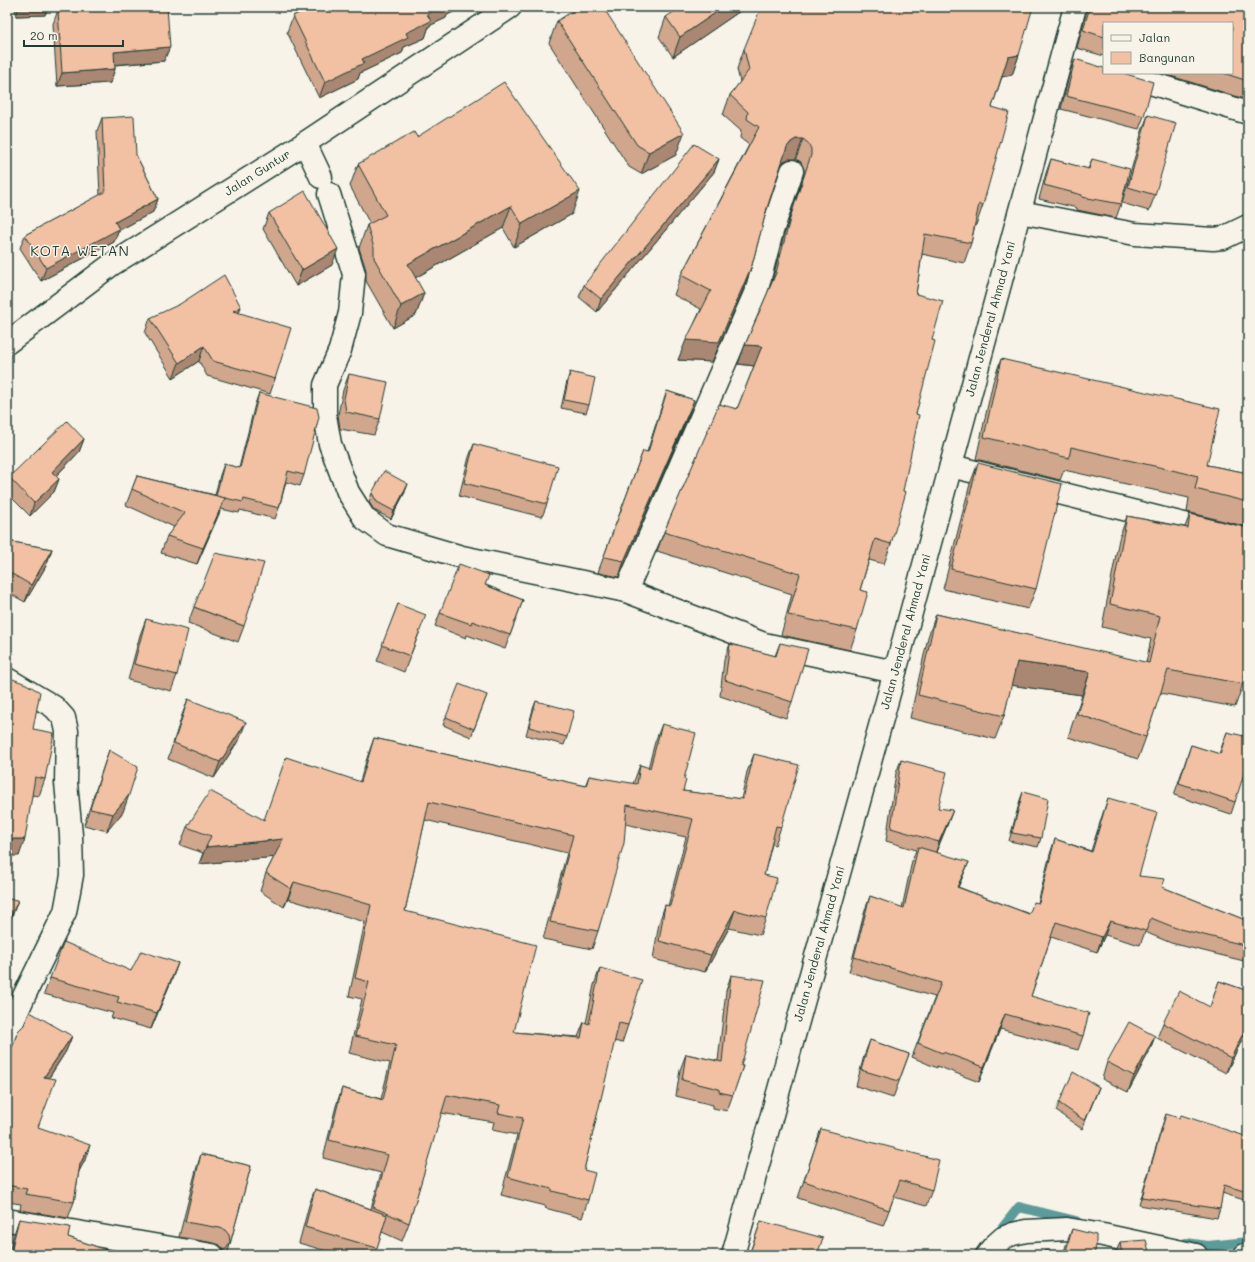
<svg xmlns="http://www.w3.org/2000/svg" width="1255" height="1262" font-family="Mali,sans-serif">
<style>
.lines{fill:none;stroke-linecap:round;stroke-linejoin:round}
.stream{stroke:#5d9b9b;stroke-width:10}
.minor-casing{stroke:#1f3d34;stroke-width:25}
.tertiary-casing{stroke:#1f3d34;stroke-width:25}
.secondary-casing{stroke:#1f3d34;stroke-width:25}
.minor{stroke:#f7f3e8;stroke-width:22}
.tertiary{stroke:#f7f3e8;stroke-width:22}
.secondary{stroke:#f7f3e8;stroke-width:22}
.wall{fill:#d0a68c;stroke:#1f3d34}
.shaded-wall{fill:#a98772;stroke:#1f3d34}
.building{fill:#f2c1a3;stroke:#1f3d34}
.labels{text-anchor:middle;stroke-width:3;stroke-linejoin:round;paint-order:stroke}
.street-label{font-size:12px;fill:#1f3d34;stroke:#f7f3e8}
.quarter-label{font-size:14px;letter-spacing:1px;fill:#1f3d34;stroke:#f7f3e8}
</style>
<rect width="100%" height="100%" fill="#f7f3e8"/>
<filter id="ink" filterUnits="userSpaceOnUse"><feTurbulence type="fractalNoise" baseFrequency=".025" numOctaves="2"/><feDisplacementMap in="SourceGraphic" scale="8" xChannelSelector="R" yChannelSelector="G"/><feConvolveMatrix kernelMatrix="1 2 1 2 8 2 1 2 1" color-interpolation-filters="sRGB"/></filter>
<g filter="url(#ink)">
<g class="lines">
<g class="stream">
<path d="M996 1236 1019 1207 1076 1221"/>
<path d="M1186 1243 1208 1246 1248 1242"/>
</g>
<defs>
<g id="minor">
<path d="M1118 73 1248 113"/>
<path d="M305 143 321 177"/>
<path d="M329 194 354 274 350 313 340 350 325 385V415L330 444 348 492 365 519 387 535 462 557 626 591 764 644 895 672"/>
<path d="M1020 212 1135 234 1213 239 1223 238 1248 226"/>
<path d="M951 466 1248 540"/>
<path d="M626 591 757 289 772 231 792 171"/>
<path d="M7 679 54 707 64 718 67 731 66 783 71 835 72 875 65 912 24 996 7 1035"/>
<path d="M7 1220 212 1255"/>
<path d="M987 1255 993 1247 1003 1238 1013 1234 1026 1231 1067 1229 1103 1235 1196 1255"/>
<path d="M1245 1255 1248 1254"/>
</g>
<g id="tertiary">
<path id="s1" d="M7 343 111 265 305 143 510 7"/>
</g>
<g id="secondary">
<path id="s2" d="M733 1255 895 672 1075 7"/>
</g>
</defs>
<use href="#minor" class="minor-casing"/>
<use href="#tertiary" class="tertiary-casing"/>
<use href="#secondary" class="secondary-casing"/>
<use href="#minor" class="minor"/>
<use href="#tertiary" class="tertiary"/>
<use href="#secondary" class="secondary"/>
</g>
<g class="wall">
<path d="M15 7H48L45 15 16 16Z"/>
<path d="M310 7H464L447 15 446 18 429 26 425 38 404 47 402 53 360 73 358 79 319 98 287 32 293 16Z"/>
<path d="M746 7 673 57 659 37 666 17Z"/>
<path d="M1087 7H1248V100L1161 73H1232L1104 23V56L1077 48 1087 10Z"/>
<path d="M58 10 164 61 115 65V69L110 83 57 86 53 24Z"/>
<path d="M557 21 676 155 641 174 629 167 549 43Z"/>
<path d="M744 49 1019 55 1012 75 1002 77 992 107 983 205 976 225H975L971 243 964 263 922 254 916 294 932 340 916 414 891 544 884 564 869 560 860 590 857 630 850 650 781 635 792 594 657 551 664 532 737 409 754 366 738 364 745 345 771 285 784 235 804 175V169L801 162 796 159H789L784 161 781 165 767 208 752 265 745 285 712 362 678 360 701 309 674 295 681 275 749 145 740 138 741 131 723 115 730 95 740 82 737 69Z"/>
<path d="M1075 59 1144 116 1139 129 1061 109 1070 72Z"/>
<path d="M1148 115 1155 195 1149 211 1122 203 1142 131Z"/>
<path d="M102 118 136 155 158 199 153 212 118 231 114 242 41 281 20 248 25 235 100 195 97 131Z"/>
<path d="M417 137 572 214 514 247 503 228 415 278 424 293 416 315 393 328 366 281V270L359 248 367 225 370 224 350 186 358 164Z"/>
<path d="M719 159 714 172 597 312 579 297 584 285Z"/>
<path d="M1051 159 1088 169 1092 159 1121 204 1116 218 1077 210V208L1039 199 1046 173Z"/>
<path d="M269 213 332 265 296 286 263 229Z"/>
<path d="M239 313 275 379 270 394 207 376 199 361 173 378 145 333 150 318Z"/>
<path d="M1001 359 1207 465 1248 473V527L1187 512 1189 498 1064 470 1060 480 976 459 993 382Z"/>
<path d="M570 372 589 405 586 413 561 408 567 381Z"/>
<path d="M349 374 380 419 374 435 340 429 338 415 343 390Z"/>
<path d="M667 391 694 400 688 416 619 577 599 573 598 572 643 451 647 452 661 408Z"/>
<path d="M259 393 304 475 300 486 286 482 279 508 275 519 240 510 239 513 221 509 197 564 161 553 167 536 174 527 126 505 137 476 215 495 220 475 224 464 239 468 255 404Z"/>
<path d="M84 439 79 452 56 476 59 479 54 492 30 516 7 493V483L9 477Z"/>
<path d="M474 444 547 504 542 517 459 496 469 457Z"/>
<path d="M978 463 1036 589 1028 609 943 589 970 484Z"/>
<path d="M405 492 391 519 374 510 369 502 372 493Z"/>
<path d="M1190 514 1243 684 1235 707 1160 693 1146 737 1138 759 1068 737 1082 695 1011 685 1004 716 995 739 910 718 928 637 936 614 1146 663 1151 639 1102 627 1119 539 1127 516 1185 527Z"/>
<path d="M7 541 52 549 46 566 25 602 7 592Z"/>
<path d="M486 585 523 600 505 649 467 635 466 638 435 626 440 613Z"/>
<path d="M398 604 420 631 404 672 377 661Z"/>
<path d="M194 607 244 626 238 642 188 623Z"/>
<path d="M146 619 177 675 171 691 128 680 140 635Z"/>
<path d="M780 643 792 702 786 718 720 696 724 660 730 644 775 656Z"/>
<path d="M487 695 471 737 443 725 446 717Z"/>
<path d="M188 699 240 738 214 778 168 759 182 715Z"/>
<path d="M536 701 567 737 564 745 526 735 533 709Z"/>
<path d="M662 724 684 779 683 791 741 799 747 772 754 754 781 827 775 845 772 844 764 875 766 918 760 935 729 928 705 972 653 959 659 923 665 905 668 906 686 837 625 824 598 931 592 949 543 939 567 853 425 820 405 911 514 1032 578 1037 584 1022 586 1023 594 985 600 968 628 1025 622 1043 614 1041 584 1170 588 1200 582 1218 545 1208 546 1206 501 1195 517 1135 492 1130 494 1122 441 1113 409 1223 402 1241 382 1232 374 1255H340L299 1243 309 1205 315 1189 371 1209 381 1173 323 1158 336 1106 342 1088 381 1099 390 1063 349 1053 362 999 349 996 365 922 288 899 284 907 260 891 266 873 274 857 199 864 203 853 180 845 187 827 264 819 360 781 368 755 374 738 585 786 589 776 633 784 640 765 648 768 655 742Z"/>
<path d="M33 729 45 779 39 796 32 795 19 856Z"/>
<path d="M1227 732 1235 802 1231 814 1174 795 1191 745 1219 754Z"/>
<path d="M109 750 123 812 107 831 84 825Z"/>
<path d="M901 760 938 808 948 823 936 852 963 876 958 887 1029 914 1038 903 1050 854 1055 839 1091 851 1103 813 1108 798 1139 876 1162 887 1248 921V962L1171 943 1145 932 1140 945 1105 935 1097 952 1051 937 1031 996 1083 1036 1078 1050 1000 1029 979 1082 937 1066V1068L912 1057 935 997 849 972 865 910 870 896 902 908 912 861 916 850 886 841 896 773Z"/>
<path d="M1023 792 1041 838 1038 847 1009 841 1020 800Z"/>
<path d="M178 963 172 979 151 1029 111 1018 113 1013 44 994 50 978 131 971Z"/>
<path d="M731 975 741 1066H743L727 1111 713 1108V1105L676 1096 680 1070 686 1054 718 1061 726 991Z"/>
<path d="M1219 981 1248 991V1027L1226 1073 1157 1038 1163 1023 1210 1007Z"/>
<path d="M18 1031 72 1036 66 1051 49 1078 38 1127 85 1160 79 1171 74 1202 68 1218 20 1210 21 1204 7 1202V1061Z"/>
<path d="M1155 1036 1149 1052 1128 1092 1102 1079 1107 1062Z"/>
<path d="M870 1040 909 1054 893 1098 856 1086 864 1056Z"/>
<path d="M1099 1087 1082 1129 1056 1111 1059 1103Z"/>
<path d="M1166 1114 1248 1189 1244 1200 1222 1193 1220 1209 1217 1218 1139 1205 1163 1123Z"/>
<path d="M821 1129 932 1190 926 1206 894 1197 883 1226 798 1198Z"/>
<path d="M201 1154 251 1166 227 1255H203L204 1250 221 1252 223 1250 220 1245 214 1243 179 1237 196 1170Z"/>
<path d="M19 1219 68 1237 121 1255H8L14 1234Z"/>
<path d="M761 1221 817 1255H749Z"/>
<path d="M1072 1229 1094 1255H1043L1045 1250 1063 1255 1066 1245Z"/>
<path d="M1120 1242 1150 1255H1115Z"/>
</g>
<g class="shaded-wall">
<path d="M19 7H48L45 15 16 16Z"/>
<path d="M441 7H464L447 15 446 18 429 26 425 38 404 47 402 53 360 73 358 79 319 98 325 82 362 59 406 33 427 14Z"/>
<path d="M724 7H746L673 57 680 37Z"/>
<path d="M170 47 164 61 109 65 114 52Z"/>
<path d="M1019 55 1012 75 1001 77 1008 57Z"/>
<path d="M115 69 110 83 57 86 62 73Z"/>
<path d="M684 133 676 155 641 174 649 152Z"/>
<path d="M796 139H803L796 159H789L784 161 780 167 787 147 791 142Z"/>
<path d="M719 159 714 172 597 312 601 299Z"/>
<path d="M580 191 572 214 514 247 522 224Z"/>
<path d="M158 199 153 212 118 231 114 242 41 281 46 268 115 222Z"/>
<path d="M511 206 503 228 399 287 408 264Z"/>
<path d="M338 249 332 265 296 286 302 270Z"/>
<path d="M752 265 745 285 712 362 678 360 686 340Z"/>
<path d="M424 293 416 315 393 328 401 306Z"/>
<path d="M241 307 236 321 233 311Z"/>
<path d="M745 345 762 346 755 366 738 364Z"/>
<path d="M204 346 199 361 173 378 179 363Z"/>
<path d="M694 400 688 416 619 577 624 561Z"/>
<path d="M84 439 79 452 47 485 52 472Z"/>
<path d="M59 479 54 492 30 516 34 503Z"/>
<path d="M408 484 405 492 391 519 394 511Z"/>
<path d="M225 498 219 514 197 564 203 548Z"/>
<path d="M52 549 46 566 25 602 31 585Z"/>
<path d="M1017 662 1090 672 1082 695 1009 685Z"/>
<path d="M246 722 240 738 214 778 220 762Z"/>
<path d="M129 795 123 812 107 831 113 814Z"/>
<path d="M953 810 948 823 935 855 939 842Z"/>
<path d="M7 839H25L19 856H7Z"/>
<path d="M283 839 277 857 199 864 206 847Z"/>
<path d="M969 862 963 876 952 901 957 887Z"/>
<path d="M294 882 288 899 284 907 291 889Z"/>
<path d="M18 900 13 914 7 927V925Z"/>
<path d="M735 910 729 928 705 972 711 955Z"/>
<path d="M1110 921 1105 935 1097 952 1102 937Z"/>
<path d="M178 963 172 979 151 1029 157 1013Z"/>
<path d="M1005 1014 1000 1029 979 1082 984 1067Z"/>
<path d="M1248 1023V1027L1226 1073 1231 1058Z"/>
<path d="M72 1036 66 1051 39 1093 44 1077Z"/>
<path d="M1155 1036 1149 1052 1128 1092 1134 1076Z"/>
<path d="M1099 1087 1096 1095 1082 1129 1085 1121Z"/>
<path d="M90 1145 85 1160 75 1179 80 1164Z"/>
</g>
<g class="building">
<path d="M99 7H167L170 47 114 52 115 69 62 73 58 10Z"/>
<path d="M310 7H441L427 14 431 21 406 33 408 37 362 59 364 63 325 82 293 16Z"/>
<path d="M579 7H603L684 133 649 152 637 145 557 21Z"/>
<path d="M681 7H724L680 37 666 17Z"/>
<path d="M761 7H1033L1019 55 1008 57 992 107 1009 112 983 205 979 204 971 243 925 234 916 294 943 301 932 340 935 341 916 414 919 415 903 491 906 492 891 544 875 539 860 590 868 592 857 630 788 615 800 574 664 532 719 404 737 409 762 346 745 345 776 273 791 215 811 155V149L808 143 803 139H796L791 142 787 147 767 208 752 265 719 342 686 340 711 291 681 275 759 127 747 119 748 112 730 95 749 70 744 49Z"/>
<path d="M1090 7H1248V81L1223 73H1232V23H1104V37L1083 30Z"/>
<path d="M7 25 8 49H7Z"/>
<path d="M1075 59 1104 68V73H1123L1153 82 1144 116 1066 96Z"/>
<path d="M504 82 580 191 522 224 511 206 408 264 424 293 401 306 374 258V248L367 225 386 215 358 164 414 132 417 137Z"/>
<path d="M1148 115 1176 123 1155 195 1128 187Z"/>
<path d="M134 116 136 155 158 199 115 222 119 229 46 268 25 235 105 192 102 118Z"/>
<path d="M694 144 719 159 601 299 584 285Z"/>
<path d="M1051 159 1089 169 1092 159 1130 169 1121 204 1082 197V195L1044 185Z"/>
<path d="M305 191 338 249 302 270 269 213Z"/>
<path d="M224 275 241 307 233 311 291 328 275 379 213 361 204 346 179 363 150 318 180 304Z"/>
<path d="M1001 359 1220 409 1207 465 1248 473V502L1195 489 1198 476 1071 447 1069 458 984 437Z"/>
<path d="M570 372 595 378 589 405 564 400Z"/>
<path d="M349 374 388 382 380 419 346 412 344 399Z"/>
<path d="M667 391 694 400 624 561 605 557 604 556 643 451 648 452Z"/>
<path d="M259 393 317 408 319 417 304 475 288 471 279 508 244 499 243 502 216 496 224 464 240 468Z"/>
<path d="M67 421 84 439 52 472 59 479 34 503 9 477Z"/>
<path d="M474 444 558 466 547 504 464 483Z"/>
<path d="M978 463 1062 484 1036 589 951 569Z"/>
<path d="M384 471 408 484 394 511 377 502 372 493Z"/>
<path d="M137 476 225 498 203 548 167 536 185 513 132 489Z"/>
<path d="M1190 514 1248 528V660L1243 684 1168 670 1146 737 1077 714 1090 672 1017 662 1004 716 918 695 936 614 1149 663 1160 616 1110 604 1127 516 1188 528Z"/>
<path d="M7 541 52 549 31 585 7 571Z"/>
<path d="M215 553 264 563 244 626 194 607Z"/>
<path d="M459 564 489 575 485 585 523 600 510 635 472 621 471 624 440 613Z"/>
<path d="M398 604 426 615 410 656 382 645Z"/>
<path d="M146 619 188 630 177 675 134 664Z"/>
<path d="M780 643 808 649 792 702 725 680 730 644 776 656Z"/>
<path d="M10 678 26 684 40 692 33 729 54 733 45 779 35 777 25 839H7V686Z"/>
<path d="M459 684 487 695 474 729 446 717Z"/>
<path d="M188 699 246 722 220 762 174 743Z"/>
<path d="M536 701 574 711 567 737 529 727Z"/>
<path d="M662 724 696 733 684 779 686 780 683 791 743 799 754 754 799 765 781 827 776 826 764 875 777 878 766 918 735 910 711 955 659 941 665 905 670 906 693 819 627 805 624 843 598 931 550 922 573 835 429 802 405 911 536 945 514 1032 581 1038 584 1022 589 1024 600 968 642 980 628 1025 619 1023 584 1170 595 1173 588 1200 552 1191V1189L508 1177 523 1118 498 1113 500 1105 447 1095 409 1223 373 1207 388 1155 329 1140 342 1088 383 1100 396 1045 355 1036 369 982 355 978 371 905 294 882 291 889 266 873 283 839 206 847 211 836 187 827 210 791 264 820 286 757 361 782 374 738 586 786 589 776 637 784 640 765 650 768Z"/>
<path d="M1227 732 1248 737V761L1235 802 1179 783 1191 745 1220 754Z"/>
<path d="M109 750 138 767 129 795 113 814 90 809Z"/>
<path d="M901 760 947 772 938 808 953 810 939 842 891 828Z"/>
<path d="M1023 792 1048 799 1041 838 1012 833Z"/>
<path d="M1108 798 1157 812 1139 876 1165 879 1162 887 1248 921V946L1176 928 1151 918 1146 931 1110 921 1102 937 1056 922 1031 996 1089 1013 1083 1036 1005 1014 984 1067 943 1052 942 1053 918 1043 941 983 854 957 870 896 904 908 918 847 969 862 957 887 1029 914 1034 902 1039 903 1055 839 1092 852Z"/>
<path d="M7 899 18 900 7 925Z"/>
<path d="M64 942 131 971 141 951 178 963 157 1013 117 1002 119 997 50 978Z"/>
<path d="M731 975 765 980 741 1066H743L733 1095 719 1092V1089L682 1080 686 1054 722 1062Z"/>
<path d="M1219 981 1248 991V1023L1231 1058 1163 1023 1179 991 1210 1007Z"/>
<path d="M30 1012 72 1036 44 1077 56 1079 38 1127 90 1145 80 1164 74 1202 25 1194 27 1189 7 1185V1062L18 1031 24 1025Z"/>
<path d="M1129 1022 1155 1036 1134 1076 1107 1062Z"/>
<path d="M870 1040 909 1054 899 1081 861 1070Z"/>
<path d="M1073 1072 1099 1087 1085 1121 1059 1103Z"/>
<path d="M1166 1114 1179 1118 1181 1115 1248 1137V1189L1247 1192 1224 1185 1220 1209 1142 1197Z"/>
<path d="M821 1129 939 1160 932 1190 900 1180 889 1210 804 1181Z"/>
<path d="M201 1154 251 1166 227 1255H203L204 1250 221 1252 227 1248 230 1242 229 1235 225 1230 220 1228 185 1222Z"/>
<path d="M315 1189 387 1215 377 1248 305 1227Z"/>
<path d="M19 1219 70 1227 68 1237 121 1255H10Z"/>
<path d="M761 1221 823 1238 817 1255H767L751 1250Z"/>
<path d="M1072 1229 1096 1235V1246L1094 1255H1065Z"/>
<path d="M1146 1240 1150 1255H1122L1120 1242Z"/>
<path d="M1045 1250 1065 1255H1044Z"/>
</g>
</g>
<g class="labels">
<g class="street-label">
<text dy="4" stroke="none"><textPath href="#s1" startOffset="303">Jalan Guntur</textPath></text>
<text dy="4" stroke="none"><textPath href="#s2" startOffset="971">Jalan Jenderal Ahmad Yani</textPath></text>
<text dy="4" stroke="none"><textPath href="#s2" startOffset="647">Jalan Jenderal Ahmad Yani</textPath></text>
<text dy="4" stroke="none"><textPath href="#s2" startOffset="323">Jalan Jenderal Ahmad Yani</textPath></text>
</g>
<g class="quarter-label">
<text x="80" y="256">KOTA WETAN</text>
</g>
</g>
<rect width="1255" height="1262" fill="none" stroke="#f7f3e8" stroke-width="24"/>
<rect x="12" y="12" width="1231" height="1238" fill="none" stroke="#1f3d34" stroke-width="1.5" filter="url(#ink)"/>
<rect x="1103" y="22" width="130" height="52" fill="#f7f3e8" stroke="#a1aaa0"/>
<rect x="1111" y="35" width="20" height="6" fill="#f7f3e8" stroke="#a1aaa0"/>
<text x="1139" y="42" font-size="12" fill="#1f3d34">Jalan</text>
<rect x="1111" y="52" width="20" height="12" fill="#f2c1a3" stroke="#a1aaa0"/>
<text x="1139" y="62" font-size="12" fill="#1f3d34">Bangunan</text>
<path d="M24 40v6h99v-6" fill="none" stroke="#1f3d34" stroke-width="2"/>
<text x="30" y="40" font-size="12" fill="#1f3d34" stroke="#f7f3e8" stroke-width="3" paint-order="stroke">20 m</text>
</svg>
